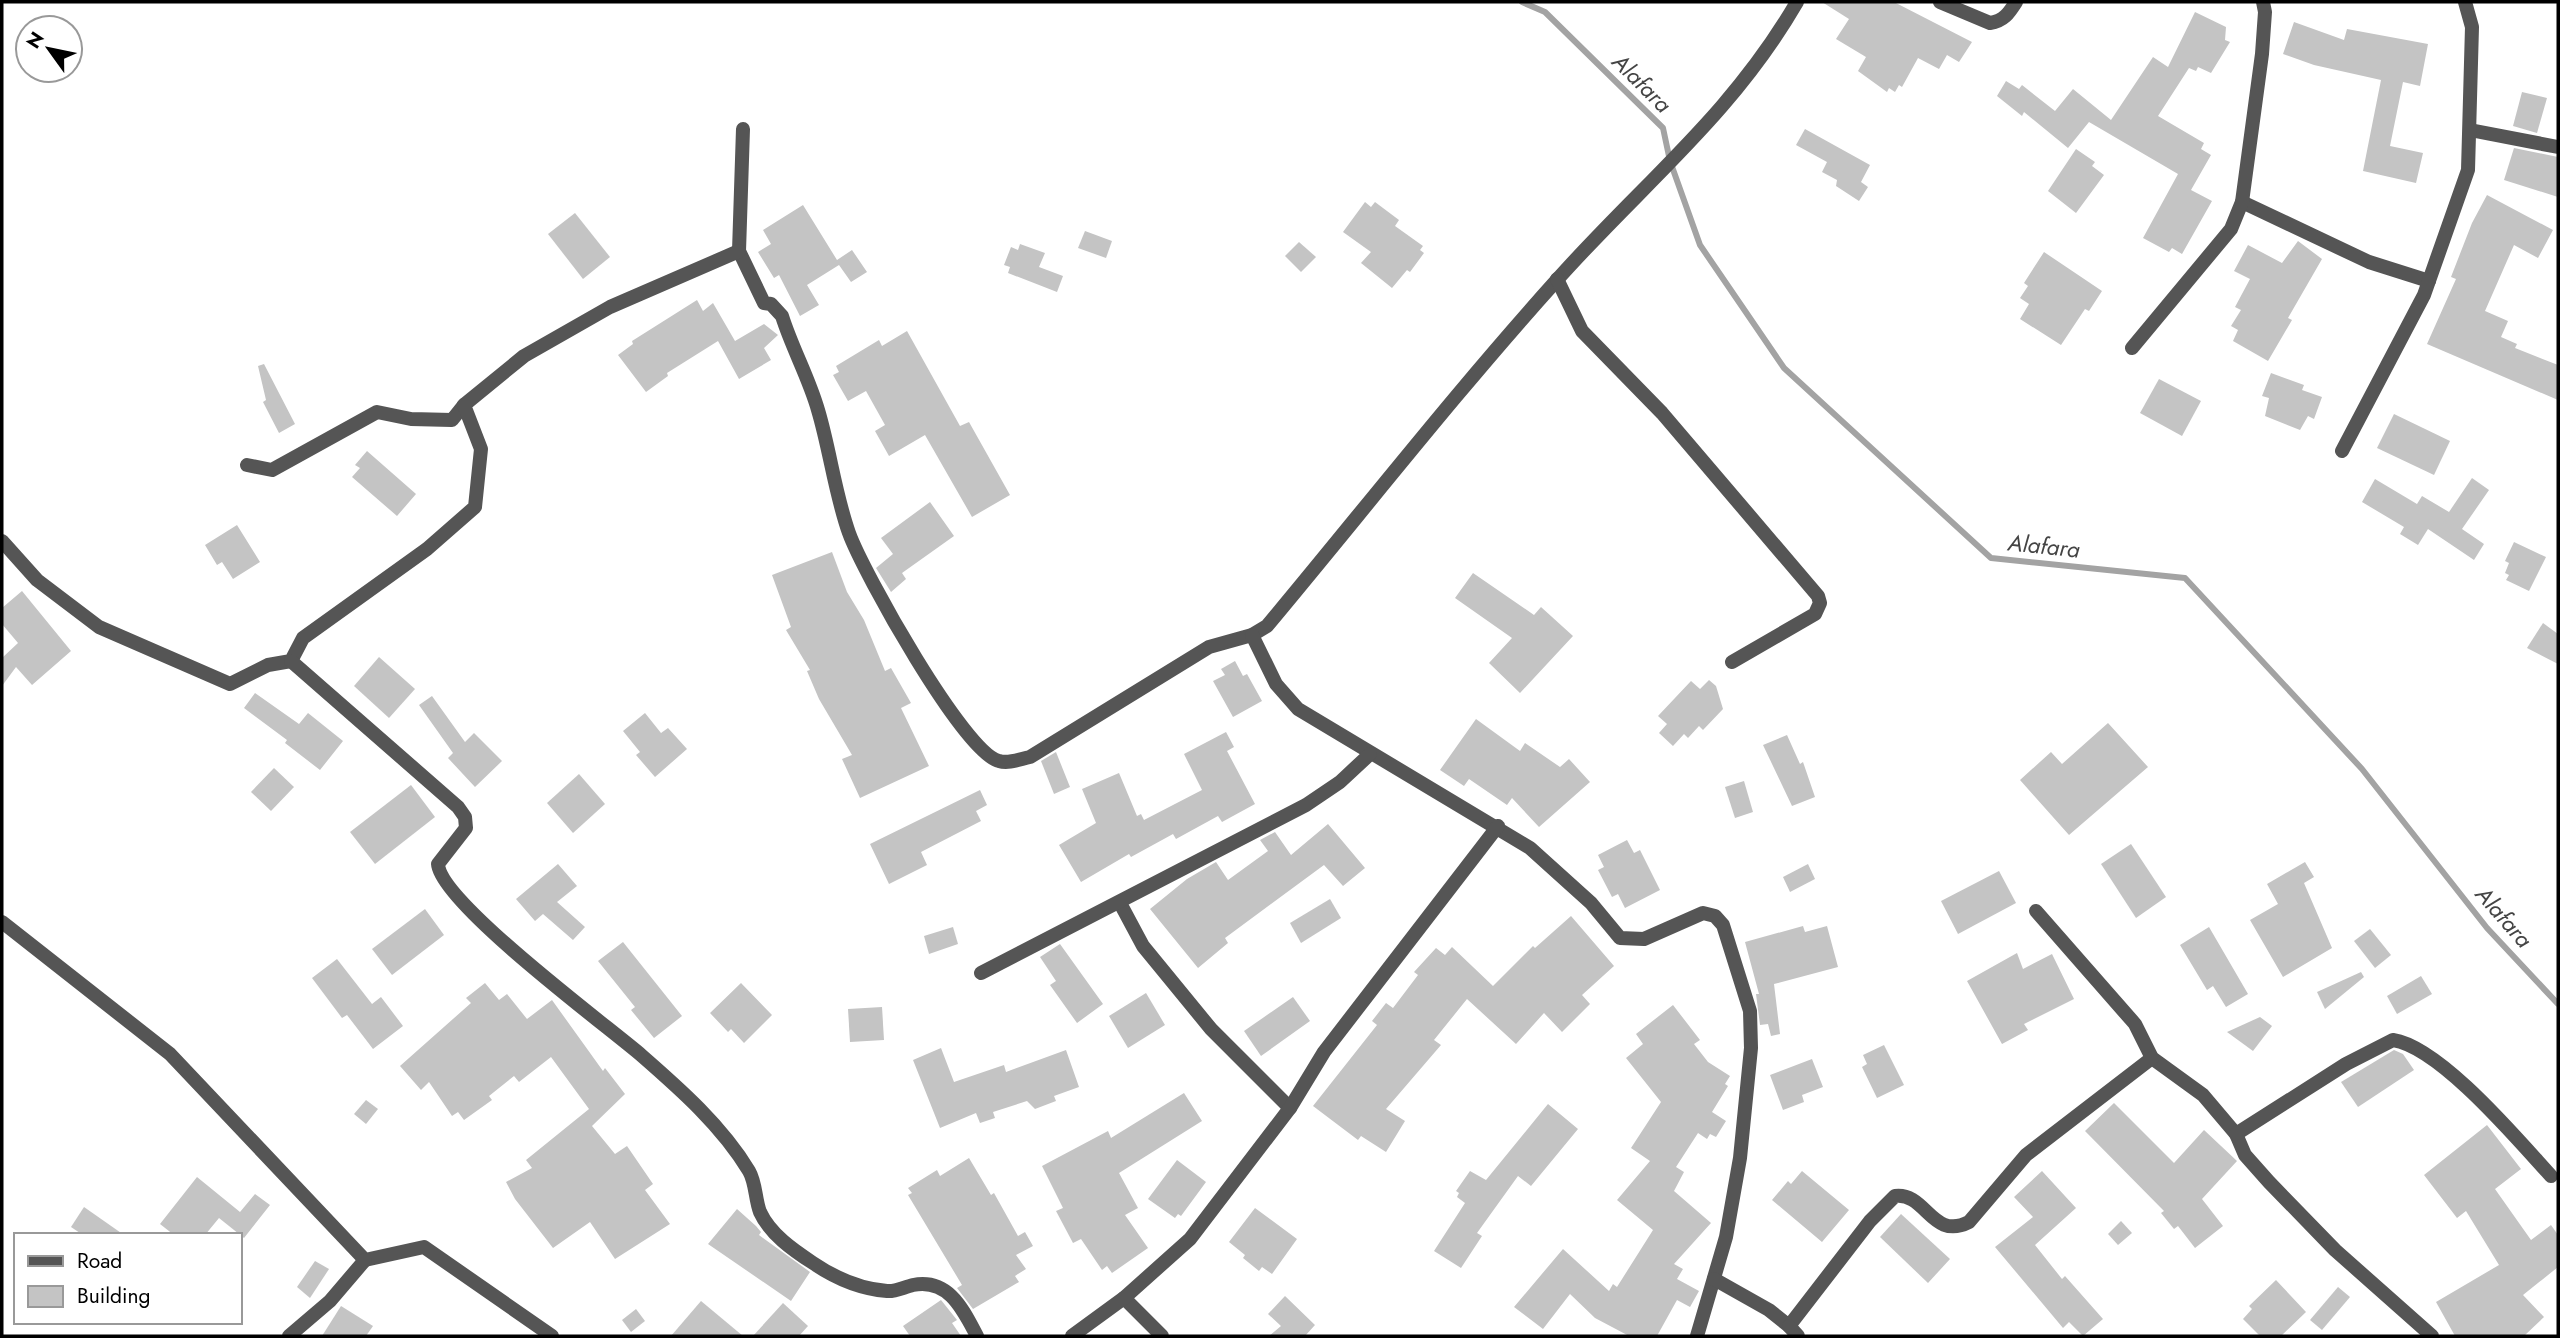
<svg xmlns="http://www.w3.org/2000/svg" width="2560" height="1338" font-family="Jost,sans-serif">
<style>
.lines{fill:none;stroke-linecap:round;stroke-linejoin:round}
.stream{stroke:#a3a3a3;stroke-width:6}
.building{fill:#c4c4c4}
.street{stroke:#555;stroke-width:14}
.labels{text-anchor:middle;stroke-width:5;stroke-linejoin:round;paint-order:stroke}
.water-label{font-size:23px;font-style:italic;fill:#444;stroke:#fff}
</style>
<rect width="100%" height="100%" fill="#fff"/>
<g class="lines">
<path class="stream" d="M1522 2 1545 12 1663 128 1670 161 1700 245 1784 368 1991 558 2185 578 2362 769 2487 928 2558 1004"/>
</g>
<g class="building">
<path d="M1822 2H1894L1972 42 1959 62 1947 55 1939 69 1918 58 1902 87 1899 85 1895 92 1889 88 1887 92 1858 71 1866 57 1836 39 1849 19Z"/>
<path d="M2195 12 2226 27 2225 40 2230 42 2211 73 2198 67 2196 71 2189 68 2158 116 2204 143 2201 149 2211 155 2191 190 2212 201 2182 254 2172 248 2169 252 2143 238 2178 174 2089 122 2068 148 2024 112 2022 116 1997 96 2006 81 2019 89 2022 85 2055 111 2073 89 2111 120 2153 57 2168 67Z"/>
<path d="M2294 22 2344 40 2347 29 2428 44 2420 86 2403 82 2390 146 2423 153 2416 183 2363 171 2381 80 2314 65 2283 54Z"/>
<path d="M2522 92 2547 98 2537 133 2513 126Z"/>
<path d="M1805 129 1870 165 1861 182 1868 187 1859 201 1836 186 1837 180 1822 172 1827 162 1796 145Z"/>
<path d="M2514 148 2558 157V197L2504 180Z"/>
<path d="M2076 149 2095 162 2092 166 2104 175 2076 213 2048 191Z"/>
<path d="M2487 195 2553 230 2538 258 2514 245 2485 311 2508 321 2501 337 2517 344 2515 348 2558 365V400L2427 344 2456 279 2451 277 2472 223Z"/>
<path d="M1365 202 1371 207 1375 202 1399 220 1395 226 1423 246 1420 250 1424 253 1410 272 1407 270 1392 288 1361 263 1371 252 1343 232Z"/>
<path d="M803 205 837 260 852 250 867 272 851 282 839 265 807 285 819 305 800 316 779 275 774 278 758 252 771 244 763 230Z"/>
<path d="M575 213 610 257 583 279 548 234Z"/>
<path d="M1085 231 1112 241 1106 258 1078 248Z"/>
<path d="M2298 241 2322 259 2288 318 2292 320 2268 361 2233 341 2238 330 2231 326 2241 310 2235 307 2250 279 2234 271 2248 245 2282 263Z"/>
<path d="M1299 242 1316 257 1301 272 1285 256Z"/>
<path d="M1020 244 1045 253 1039 267 1063 276 1057 292 1008 273 1010 267 1004 265 1011 247 1018 250Z"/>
<path d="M2044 252 2102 291 2089 311 2085 309 2061 345 2020 319 2029 304 2020 298 2028 286 2024 283Z"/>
<path d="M697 300 703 311 713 303 735 341 764 324 778 335 764 348 771 360 739 379 718 341 667 373 668 376 646 392 618 355 633 344 632 341Z"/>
<path d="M907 331 960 426 969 422 1010 495 972 517 925 435 889 456 875 431 885 425 866 391 848 401 833 375 839 372 836 366 879 340 882 346Z"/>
<path d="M264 364 295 424 279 433 263 402 266 400 258 366Z"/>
<path d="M2271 373 2304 385 2302 390 2322 397 2314 419 2308 416 2300 430 2265 416 2269 398 2262 396Z"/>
<path d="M2159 379 2201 401 2182 436 2140 413Z"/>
<path d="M2394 414 2450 441 2434 475 2377 448Z"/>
<path d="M367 451 416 494 397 516 352 477 360 468 355 465Z"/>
<path d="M2472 478 2489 490 2462 529 2484 544 2474 560 2428 529 2418 545 2400 534 2404 527 2362 502 2375 479 2417 504 2422 496 2449 512Z"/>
<path d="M930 502 954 536 902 573 906 579 891 592 876 568 893 554 881 538Z"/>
<path d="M237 525 260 562 233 579 222 562 217 565 205 545Z"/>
<path d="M2514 542 2546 557 2529 591 2506 580 2509 575 2505 573 2509 563 2505 561Z"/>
<path d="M832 552 847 592 864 620 885 671 891 668 911 703 901 708 929 766 860 798 842 759 852 755 819 699 807 671 810 670 786 630 791 627 772 575Z"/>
<path d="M1473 573 1534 615 1541 607 1573 636 1520 693 1489 663 1512 638 1455 598Z"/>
<path d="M22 591 71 651 32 685 16 667 2 686V658L18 643 2 624V608Z"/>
<path d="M2543 623 2558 634V664L2527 648Z"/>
<path d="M379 657 415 689 389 718 354 686Z"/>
<path d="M1235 661 1243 676 1247 674 1262 701 1233 717 1213 681 1225 675 1221 669Z"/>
<path d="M1709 680 1716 686 1723 709 1703 730 1699 726 1688 738 1684 734 1673 746 1659 733 1667 724 1658 716 1691 681 1700 689Z"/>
<path d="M255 693 299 724 308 713 343 741 320 770 285 743 287 740 244 708Z"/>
<path d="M432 696 465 742 474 733 502 761 475 787 448 758 453 753 419 705Z"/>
<path d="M645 713 661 733 668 728 687 749 655 777 636 755 640 752 623 731Z"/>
<path d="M1476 719 1520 751 1525 743 1560 767 1569 759 1590 782 1539 827 1512 798 1507 805 1469 779 1464 786 1440 770Z"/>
<path d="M2108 723 2148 767 2069 835 2020 780 2051 752 2062 764Z"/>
<path d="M1226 732 1234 747 1227 751 1255 804 1222 822 1218 816 1176 839 1173 834 1131 857 1129 854 1081 882 1059 845 1096 823 1082 789 1119 773 1137 816 1141 814 1144 820 1202 790 1184 754Z"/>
<path d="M1787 735 1800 764 1803 762 1815 797 1792 806 1763 745Z"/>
<path d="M1056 752 1070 787 1054 794 1041 761Z"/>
<path d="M274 768 294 787 271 811 251 792Z"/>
<path d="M579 774 605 804 573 833 547 803Z"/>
<path d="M1744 781 1753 812 1735 818 1725 787Z"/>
<path d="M411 785 435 817 375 864 350 832Z"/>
<path d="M980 790 987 805 976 811 981 821 921 852 927 865 889 884 870 844Z"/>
<path d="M1328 824 1365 868 1343 886 1324 865 1225 938 1228 943 1198 968 1150 909 1187 879 1216 862 1228 880 1268 851 1260 840 1275 832 1291 855Z"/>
<path d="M1627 840 1634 853 1640 850 1660 890 1625 908 1618 894 1612 897 1598 870 1604 867 1598 855Z"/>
<path d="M2131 844 2166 897 2136 918 2101 864Z"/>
<path d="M2305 862 2314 877 2304 883 2332 948 2283 977 2250 920 2278 904 2267 884Z"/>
<path d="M558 864 577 886 557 902 585 927 573 940 543 914 535 921 516 899Z"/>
<path d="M1808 864 1815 879 1790 892 1783 877Z"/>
<path d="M1999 871 2016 903 1958 934 1941 901Z"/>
<path d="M1330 899 1341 918 1301 943 1290 923Z"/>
<path d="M425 909 444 935 392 975 372 949Z"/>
<path d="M1571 916 1614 966 1582 995 1590 1004 1562 1032 1544 1013 1516 1044 1467 999 1434 1040 1441 1045 1386 1109 1405 1121 1386 1152 1361 1136 1358 1140 1313 1106 1377 1025 1372 1021 1386 1003 1393 1008 1418 975 1414 972 1436 948 1445 955 1452 947 1493 986 1533 946 1535 948Z"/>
<path d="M1803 926 1805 932 1827 926 1838 967 1774 984 1780 1034 1771 1036 1768 1024 1760 1025 1756 994H1759L1745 942Z"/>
<path d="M953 927 958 944 929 954 924 936Z"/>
<path d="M2209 927 2248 994 2226 1007 2213 986 2207 990 2180 945Z"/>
<path d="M2370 929 2391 955 2375 968 2354 941Z"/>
<path d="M623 942 682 1016 654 1038 631 1010 635 1007 598 961Z"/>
<path d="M1060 944 1103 1004 1077 1023 1050 985 1056 981 1040 957Z"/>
<path d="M2017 953 2023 969 2052 954 2074 999 2024 1024 2028 1030 2002 1044 1967 981Z"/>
<path d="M337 959 372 1004 381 997 403 1026 373 1049 347 1015 342 1018 312 978Z"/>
<path d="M2361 972 2364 977 2325 1009 2317 992Z"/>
<path d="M2421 976 2432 994 2397 1014 2387 996Z"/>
<path d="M485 983 499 1000 507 994 527 1019 552 1000 603 1071 605 1068 625 1094 592 1126 615 1154 627 1146 653 1184 645 1190 670 1224 615 1259 590 1222 553 1248 515 1199 506 1182 532 1168 526 1160 589 1109 551 1057 519 1082 514 1076 489 1096 492 1100 464 1120 458 1112 452 1116 429 1082 421 1090 400 1066 471 1003 466 998Z"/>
<path d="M741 983 772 1015 744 1043 731 1029 728 1032 710 1013Z"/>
<path d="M1146 993 1165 1025 1128 1048 1109 1016Z"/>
<path d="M1293 997 1310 1021 1261 1056 1244 1031Z"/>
<path d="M1673 1005 1700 1040 1694 1044 1708 1062 1730 1076 1725 1084 1728 1086 1712 1112 1726 1121 1716 1137 1710 1134 1707 1139 1698 1133 1676 1167 1684 1172 1674 1191 1711 1223 1674 1264 1683 1269 1677 1279 1699 1291 1690 1307 1677 1300 1657 1336H1629L1595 1318 1570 1294 1543 1329 1514 1307 1563 1249 1609 1291 1613 1284 1617 1287 1653 1230 1617 1200 1650 1161 1631 1148 1661 1102 1626 1058 1643 1044 1636 1034Z"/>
<path d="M882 1007 884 1040 850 1042 848 1009Z"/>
<path d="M2260 1017 2272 1026 2253 1051 2227 1032Z"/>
<path d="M1884 1045 1904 1085 1877 1098 1862 1067 1867 1064 1863 1055Z"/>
<path d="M941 1048 954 1082 1004 1065 1006 1072 1066 1050 1079 1087 1054 1096 1056 1101 1035 1109 1027 1101 993 1112 995 1118 980 1123 976 1113 940 1128 913 1060Z"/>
<path d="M2394 1050 2403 1054 2414 1070 2358 1107 2341 1082Z"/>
<path d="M1812 1059 1823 1087 1802 1095 1804 1102 1783 1110 1770 1075Z"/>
<path d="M1184 1093 1202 1121 1119 1173 1138 1208 1125 1215 1148 1248 1112 1273 1107 1266 1102 1270 1081 1239 1073 1243 1056 1211 1063 1208 1042 1166 1108 1131 1111 1138Z"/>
<path d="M366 1100 378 1109 366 1124 354 1114Z"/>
<path d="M2114 1103 2174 1163 2204 1130 2237 1161 2202 1199 2223 1226 2195 1248 2178 1226 2174 1229 2161 1213 2164 1211 2085 1131Z"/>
<path d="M1548 1104 1578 1129 1531 1186 1518 1176 1477 1233 1482 1236 1461 1268 1434 1251 1465 1203 1457 1197 1459 1193 1456 1191 1470 1171 1486 1180Z"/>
<path d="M2487 1125 2521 1169 2495 1189 2531 1240 2551 1225 2558 1235V1267L2523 1295 2544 1317 2524 1336H2455L2436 1302 2499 1265 2466 1211 2457 1218 2424 1175Z"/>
<path d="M969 1158 991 1195 994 1193 1018 1236 1025 1232 1033 1246 1016 1255 1026 1269 1015 1276 1019 1282 973 1309 957 1288 962 1285 908 1195 912 1193 908 1188 937 1170 940 1176Z"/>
<path d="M1177 1160 1206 1182 1181 1216 1178 1214 1175 1218 1148 1199Z"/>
<path d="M1802 1171 1849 1210 1822 1242 1772 1200 1788 1181 1791 1184Z"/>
<path d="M2042 1171 2076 1208 2035 1245 2062 1279 2065 1276 2103 1319 2083 1336 2069 1322 2063 1328 1995 1247 2033 1217 2014 1197Z"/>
<path d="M197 1177 240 1212 255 1194 270 1205 244 1238 219 1218 205 1235H174L160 1224Z"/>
<path d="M84 1207 124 1235H83L71 1227Z"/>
<path d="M1255 1208 1297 1239 1272 1274 1262 1267 1259 1271 1243 1258 1245 1255 1229 1242Z"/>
<path d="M737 1209 756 1226 761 1232 759 1235 810 1272 791 1301 708 1244Z"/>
<path d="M1901 1214 1950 1259 1928 1283 1880 1237Z"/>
<path d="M2121 1221 2132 1233 2118 1245 2108 1234Z"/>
<path d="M315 1261 329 1269 310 1298 297 1287Z"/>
<path d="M2276 1280 2306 1312 2281 1336H2260L2243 1319 2252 1309 2249 1306Z"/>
<path d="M2338 1287 2350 1297 2322 1330 2310 1320Z"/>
<path d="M1285 1296 1315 1325 1305 1336H1269L1281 1326 1268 1314Z"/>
<path d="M941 1300 957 1320 952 1323 961 1336H910L903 1326Z"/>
<path d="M701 1301 743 1336H671Z"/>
<path d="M783 1303 808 1326 799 1336H753Z"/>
<path d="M341 1306 373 1326 366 1336H322Z"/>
<path d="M636 1309 645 1321 631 1332 622 1320Z"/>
</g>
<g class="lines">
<g class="street">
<path d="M1940 2 1990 23C2004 21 2009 13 2016 2"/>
<path d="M743 129 739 251 764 303 771 304 782 316C792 348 809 378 818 410 830 450 835 494 849 533 863 572 964 753 999 761 1009 764 1020 759 1030 757L1209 647 1252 635 1267 626C1363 511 1456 392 1556 281 1641 185 1731 116 1797 2"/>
<path d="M2470 130 2558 147"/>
<path d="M2242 202 2369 262 2429 281"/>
<path d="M1557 279 1582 331 1662 413 1818 596 1820 603 1815 614 1732 662"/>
<path d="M2132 348 2231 229 2242 202 2262 54 2265 12 2263 2"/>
<path d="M2342 451 2424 295 2468 170 2472 27 2465 2"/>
<path d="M247 465 272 470 377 412 411 419 452 420 464 405"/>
<path d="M2 541 37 580 99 627 230 684 268 665 291 661 303 638 427 549 475 507 481 449 464 405 524 356 610 307 739 251"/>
<path d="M1252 635 1276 684 1298 709 1530 848 1591 903 1620 938 1644 939 1703 913 1715 916 1723 925 1750 1011 1751 1048 1740 1158 1726 1237 1697 1336"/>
<path d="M291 661 458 807 465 817 466 828 438 864C440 902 606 1025 641 1055 680 1089 722 1126 749 1171 756 1183 755 1199 760 1212 770 1234 793 1250 813 1263 835 1278 861 1289 887 1291 895 1292 904 1287 913 1285 949 1278 963 1310 977 1336"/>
<path d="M1120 903 1143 946 1211 1029 1290 1108"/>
<path d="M2036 911 2135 1024 2152 1058 2203 1095 2236 1134 2245 1155 2269 1182 2335 1250 2432 1336"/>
<path d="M2 922 170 1054 365 1260 424 1247 552 1336"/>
<path d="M981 973 1306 805 1340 782 1370 754"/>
<path d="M2236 1134 2346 1064 2393 1040C2440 1047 2518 1140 2551 1176"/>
<path d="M1714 1279 1769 1310 1789 1326 1870 1221 1895 1196C1926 1192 1932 1241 1969 1222L2026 1155 2152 1058"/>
<path d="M1124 1298 1162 1336"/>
<path d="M1789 1326 1798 1336"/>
<path d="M289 1336 330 1301 365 1260"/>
<path d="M1072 1336 1124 1298 1190 1239 1290 1108 1324 1052 1498 826"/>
</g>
</g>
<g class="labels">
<g class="water-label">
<text transform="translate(1642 83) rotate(45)" y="8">Alafara</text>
<text transform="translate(2044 546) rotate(6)" y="8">Alafara</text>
<text transform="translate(2504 917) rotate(49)" y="8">Alafara</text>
</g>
</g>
<rect width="2560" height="1338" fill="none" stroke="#000000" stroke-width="7"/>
<rect x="14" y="1233" width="228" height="91" fill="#ffffff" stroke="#999999" stroke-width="2"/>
<rect x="28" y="1256" width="35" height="10" fill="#555555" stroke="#999999" stroke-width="2"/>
<text x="77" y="1268" font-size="21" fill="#000000">Road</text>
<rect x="28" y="1286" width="35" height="21" fill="#c4c4c4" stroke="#999999" stroke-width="2"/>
<text x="77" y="1303" font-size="21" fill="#000000">Building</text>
<g transform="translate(49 49) rotate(303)"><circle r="33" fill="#ffffff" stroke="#999999" stroke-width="2"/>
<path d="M0-5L12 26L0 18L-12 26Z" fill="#000000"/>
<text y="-10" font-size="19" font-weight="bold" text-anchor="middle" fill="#000000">N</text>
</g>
</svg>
